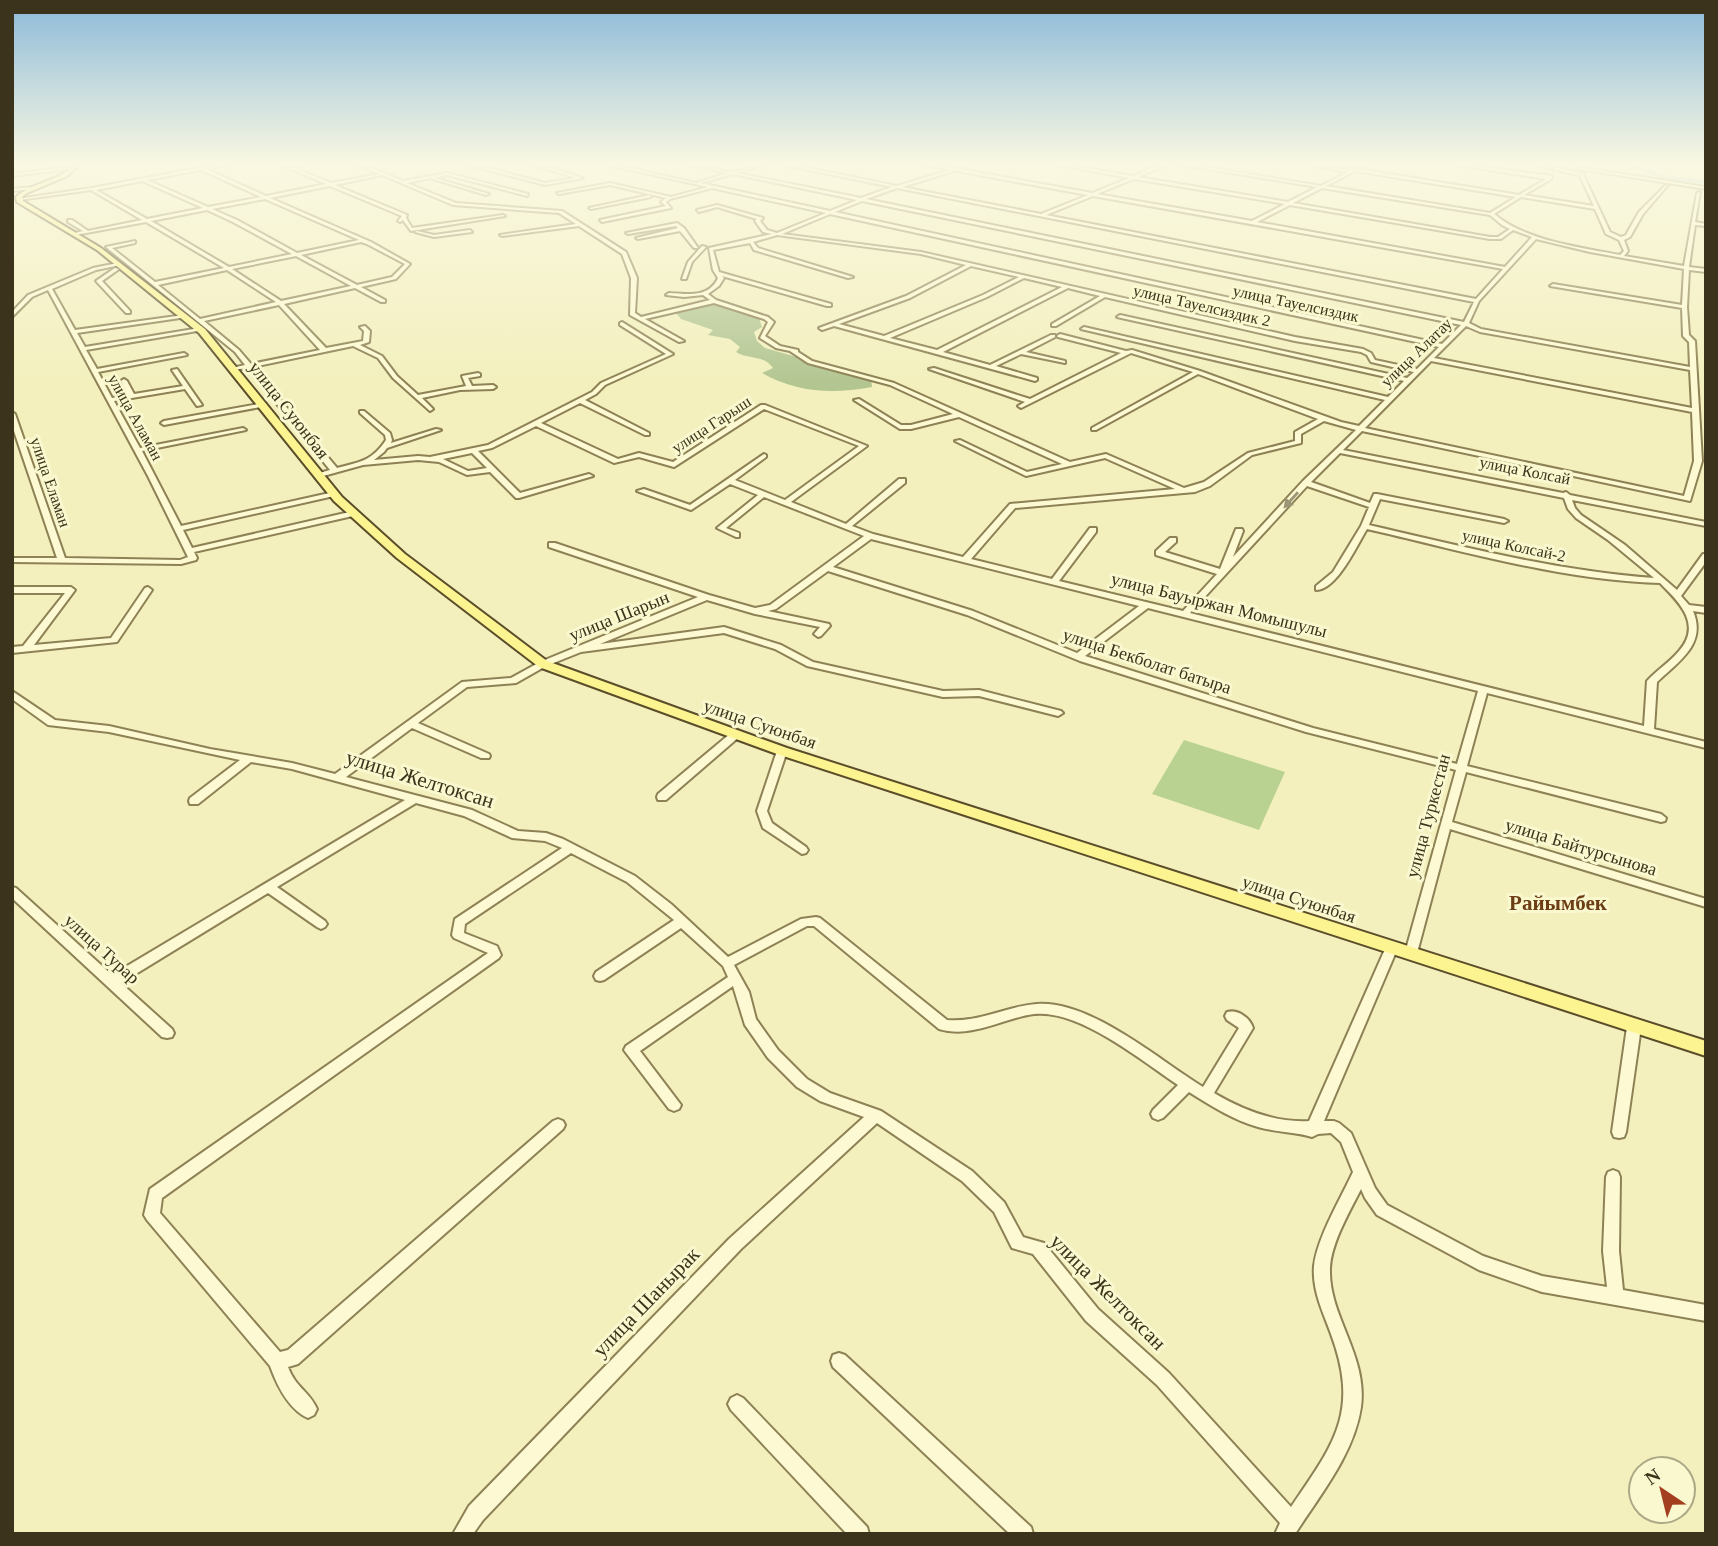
<svg xmlns="http://www.w3.org/2000/svg" width="1718" height="1546" font-family="Georgia,serif">
<style>
.green{fill:#bad291}
.cemetery{fill:#b3c692}
.lines{fill:none;stroke-linecap:round;stroke-linejoin:round}
.river{fill:#a2c4c2;fill-rule:evenodd}
.minor-casing{stroke:#8d8155;stroke-width:4}
.major-casing{stroke:#5b4d2a;stroke-width:4}
.minor{fill:#fdfad3;fill-rule:evenodd}
.major{fill:#fbf491;fill-rule:evenodd}
.oneway{fill:#9c9677}
.labels{text-anchor:middle;stroke-width:6;stroke-linejoin:round;paint-order:stroke}
.far-street-label{font-size:16px;fill:#3b331b;stroke:#f9f8cf}
.street-label{font-size:18px;fill:#3b331b;stroke:#f9f8cf}
.near-street-label{font-size:21px;fill:#3b331b;stroke:#f9f8cf}
.quarter-label{font-size:21px;font-weight:bold;fill:#6d3d15;stroke:#f9f8cf}
</style>
<rect width="100%" height="100%" fill="#f3f0be"/>
<path class="green" d="M1184 740 1285 772 1259 830 1152 794Z"/>
<path class="cemetery" d="M713 302 759 318 762 327 754 332 757 341 765 348 871 378 872 387C833 394 797 393 762 373L773 368C763 354 748 360 736 352L740 347 730 339 708 335 713 330 681 319 676 313Z"/>
<g class="lines">
<path class="river" d="M1625 165H1636L1664 175 1706 180V184L1663 179Z"/>
<defs>
<g id="minor">
<path d="M214 165H225L206 169 266 196 326 184 281 165H287L331 183 379 174 358 165H364L403 181 447 173 528 194 527 196 447 175 435 178 489 194 486 195 430 178 407 183 456 203 562 211 626 252 637 278 635 313 641 317 710 300 703 295 684 297 666 295 669 293C688 294 709 298 718 278L713 270 709 248 772 234 763 232 755 221 757 219 717 207 699 212 697 210 717 205 763 218 760 221 767 230 777 233 826 213 712 188 670 199 666 202 671 208 602 222 600 220 666 206 661 202 666 198 610 185 559 194 557 193 610 183 671 197 708 187 608 165H617L696 183 728 173 692 165C706 165 720 172 733 172 743 171 751 165 762 165L737 173 861 198 892 187 784 165H794L897 186 950 170 927 165H938L1092 193 1129 178 1059 165H1070L1133 176 1160 165H1166L1138 177 1288 202 1317 187 1183 165H1195L1321 186 1348 172 1311 165 1352 170 1358 167 1360 168 1358 169 1519 195 1546 179 1457 165H1470L1552 176 1551 179 1524 195 1594 206 1580 176 1538 165H1547L1583 174 1610 232 1621 237 1626 235 1639 212 1666 185H1668L1643 214 1630 237 1624 240 1628 251 1624 256 1684 266 1697 193 1700 192 1695 222 1706 224V226L1695 225 1689 267 1706 269V272L1689 270 1687 307 1689 335 1695 341 1702 461 1690 501 1362 431 1343 450 1563 493 1566 492 1570 495 1706 522V526L1572 500 1575 508 1581 515 1625 545 1677 590 1703 554H1706V562L1681 596 1689 605 1706 607V613L1693 611C1707 644 1679 661 1657 682L1654 729 1706 742V748L1487 693 1467 766 1661 814 1666 818 1665 821 1661 822 1466 772 1452 822 1706 899V907L1450 829 1417 953 1415 956 1411 958 1407 956 1405 953 1456 770 1306 732 1080 661 967 615 828 571 776 609 768 611 829 624 830 626 821 636 818 637 814 634 820 627 755 614 707 600 600 644 724 627 781 645 813 662 943 691 979 690 1061 711 1063 713 1058 716 979 696 943 697 807 666 775 649 724 633 581 652 546 666 516 683 467 687 418 723 489 754 490 756 489 758H481L412 728 346 777 472 810 518 831 546 833 563 839 635 876 671 904 728 957 801 919 816 917 820 918 947 1020C979 1023 1006 1006 1037 1004 1090 1000 1159 1060 1203 1087L1239 1028 1227 1020 1225 1016 1227 1012C1238 1009 1250 1018 1253 1028L1214 1093C1243 1110 1275 1123 1309 1121L1386 947 1388 944 1392 942 1396 944 1398 947 1324 1121H1334L1339 1123 1351 1133 1375 1188 1387 1205 1483 1256 1542 1276 1607 1287 1603 1251 1606 1177 1608 1172 1613 1170 1618 1172 1620 1177 1619 1251 1623 1290 1706 1305V1321L1542 1292 1479 1270 1377 1215 1365 1198 1361 1189C1350 1211 1331 1243 1330 1268 1328 1316 1368 1355 1361 1407 1354 1454 1320 1495 1295 1534H1275L1280 1523 1157 1385 1086 1321 1033 1254 1012 1248 994 1212 962 1181 877 1123 741 1249 483 1520 473 1534H453L469 1506 729 1239 864 1117 820 1101 797 1087 768 1058 745 1025 733 986 640 1051 681 1105 679 1109 674 1111 669 1109 624 1050 626 1046 728 977 723 966 681 928 604 980 600 981 596 980 594 976 596 972 674 920 627 882 571 853 465 924 464 933 497 946 501 955 499 958 162 1198 160 1213 280 1352 288 1350 553 1121 558 1119 563 1121 565 1125 563 1129 298 1364 288 1367C295 1387 310 1392 317 1409L314 1415 308 1418C288 1409 277 1385 270 1366L147 1220 144 1215 150 1189 488 953 454 938 452 935 455 919 562 848 545 841 512 838 464 816 416 803 277 887 325 921 327 924 325 927 321 929 317 927 268 893 121 983 172 1029 174 1033 172 1037 167 1038 162 1037 12 898V887L16 888 112 975 405 800 292 769 251 762 198 804H190L189 801 190 798 240 760 109 732 48 725 12 699V691L55 720 109 726 210 749 292 763 335 774 462 682 511 678 540 662 698 597 549 547V543H555L709 595 755 608 770 605 864 536 764 497 726 528 739 533V537H736L717 528 758 495 730 484 691 510 637 491 644 489 690 505 764 454 766 455V457L735 480 785 500 859 446 764 409 674 467 639 457 614 463 536 426 492 448 478 451 520 493 589 474 593 476 519 498H516L490 472 467 475 439 462 418 460 363 465 316 478V474L330 470 248 368 232 370V368L245 365 235 352 106 247 135 241V243L112 248 155 282 224 268 146 222 75 235V233L83 231 68 222V220H72L88 231 142 220 91 190 19 200 17 199 92 188ZM201 170 261 197 208 207 147 180ZM951 170 1088 195 1041 214 902 187 951 172ZM1355 171 1516 197 1490 213 1326 186ZM733 174 857 200 830 211 701 183ZM382 175 453 205 559 213 576 224 500 235 502 236 579 226 622 254 631 278 630 315 679 342 684 341 645 319 714 303 764 319 768 322 760 338 776 348 790 351 808 363 890 385 953 414 911 425H901L859 399 854 400 900 429H911L959 417 1062 464 1027 472 960 440 955 441 1026 476 1105 458 1175 489 1010 504 963 557 873 534 852 526 905 483V479H899L846 524 791 502 867 446 765 405H761L673 462 639 453 618 459 541 423 580 403 645 435H649V433L585 400 596 394 605 385 673 354 622 322 620 323V325L666 354 601 383 592 392 488 445 430 457 418 456 374 460 384 452 387 448 441 430 436 429 391 443 392 440 390 433 364 411H360V413L385 435 386 440C372 461 360 462 337 468L253 367 353 346 378 358 393 378 430 411 433 409 422 398 460 390 493 389 496 387 493 385 472 386 468 378 480 376V374L478 373 462 376 466 386 418 395 397 376 382 356 360 345 369 342 370 331 365 326 360 327 364 331 363 341 326 348 284 304 355 288 381 302H385V300L361 287 396 279 410 264 371 242 270 198 330 186 402 216 398 221 400 222 403 220 411 231 505 216 503 215 412 228 406 218 407 215 335 185ZM1134 179 1285 204 1252 221 1097 194ZM142 181 203 208 147 219 96 190ZM897 188 1474 302 1464 322 866 199ZM1322 188 1490 215 1502 225 1510 229 1498 237H1490L1293 203ZM1093 196 1503 269 1476 299 1046 215ZM1521 197 1595 209 1606 234 1619 240 1624 251 1620 255C1579 247 1526 241 1494 214ZM265 199 359 240 297 253 237 220 212 209ZM862 201 1461 325 1442 344 835 212ZM1290 205 1490 239H1501L1513 230 1532 237 1505 267 1257 222ZM207 210 233 222 292 254 229 267 151 221ZM830 214 1439 347 1417 369 1375 360 1371 353 1363 349 1295 337 921 252 782 234ZM777 235 921 254 966 265 906 296 819 328 822 330 834 326 1035 381 1037 380V378L996 366 1021 354 1065 363V361L1026 352 1055 337V335H1051L990 365 943 352 1068 288 1100 296 1052 324V326H1056L1105 297 1295 341 1361 352 1367 355 1371 362 1414 372 1407 378 1120 315 1117 317 1404 381 1388 397 1084 327 1081 329 1385 400 1359 426 1341 422 1200 371 1132 350 1126 351 1060 334 1057 336 1058 337 1121 353 1030 399 934 368 929 369 1025 402 1018 406 1021 408 1131 353 1193 372 1092 428V430H1096L1198 374 1318 419 1295 432V441L1248 453 1204 482 1184 488 1106 454 1070 462 894 383 812 361 798 352V350L780 346 765 336 774 322 768 317 716 300 708 294 719 286 724 278 722 276 827 306H831V304L719 272 713 250 750 243 754 250 848 278 853 277 758 248 753 242ZM1536 239 1590 252 1684 269 1682 305 1553 284 1550 286 1682 308 1683 336 1689 342 1690 367 1481 329 1469 323 1479 301ZM361 242 367 244 405 264 392 277 357 285 301 255ZM296 256 351 286 281 301 232 269ZM971 266 1019 277 983 295 884 336 839 324 910 298ZM227 270 276 302 200 319 158 285ZM1024 278 1062 287 937 350 890 338 987 297ZM279 305 320 350 251 364 239 350 204 321ZM1466 326 1480 332 1690 370 1692 408 1434 358ZM1431 361 1692 412 1694 461 1684 496 1365 428ZM1324 421 1356 430 1303 481 1233 557 1243 531 1242 529H1236L1220 569 1165 552 1176 542V538H1170L1156 551V555L1217 574 1183 611 1059 581 1096 532V528H1090L1052 579 971 559 1015 508 1195 492 1210 486 1252 455 1301 443V434ZM472 453 487 468 468 471 443 459ZM1340 453 1564 498 1568 509 1576 518 1608 540 1654 578C1557 571 1464 547 1369 525L1380 499 1504 523 1508 521 1504 519 1377 494H1374L1370 503 1311 482ZM1307 486 1369 507 1361 526 1333 572 1316 586V590C1337 590 1357 545 1367 529 1463 551 1561 580 1660 583 1678 601 1703 624 1679 651 1670 662 1657 670 1647 681L1644 726 1190 613ZM871 539 1139 606 1077 653 973 611 833 567ZM1148 608 1478 691 1457 764 1313 728 1085 656ZM807 926H814L939 1029C972 1039 1003 1018 1034 1014 1079 1009 1142 1061 1178 1085L1153 1110 1151 1114 1153 1118 1158 1120 1163 1118 1189 1092C1210 1105 1233 1120 1258 1127 1275 1132 1297 1132 1312 1137L1318 1134 1331 1133 1341 1142 1353 1172C1341 1198 1317 1238 1314 1266 1312 1290 1323 1312 1331 1334 1360 1412 1334 1444 1291 1507L1169 1373 1098 1309 1044 1243 1023 1237 1004 1202 972 1171 881 1111 830 1093 807 1079 778 1050 756 1019 749 992 734 965Z"/>
<path d="M476 165 545 183 576 178 533 165H541L583 178 545 185 472 166Z"/>
<path d="M77 166 78 168 12 176V174Z"/>
<path d="M1578 167 1706 187V189L1579 169Z"/>
<path d="M33 187 34 189 12 191V189Z"/>
<path d="M650 195 651 197 591 209 589 208Z"/>
<path d="M677 223 684 228 698 248H694L680 231 638 239 636 238 678 228 676 226 628 234 626 233Z"/>
<path d="M470 230 472 232 434 237 415 232 417 231 434 235Z"/>
<path d="M702 246 706 247 692 262 686 279H682L688 262Z"/>
<path d="M118 263 120 265 96 270 52 289 75 330 184 315 187 317 77 333 85 347 200 328 203 330 86 350 97 369 184 353 187 355 98 372 112 398 128 395 121 381 124 379 127 381 134 394 183 386 172 370 177 369 202 405 197 406 185 389 114 401 140 448 243 428 246 430 142 451 181 526 334 492 338 494 334 496 183 530 192 548 354 511 358 513 357 515 194 552 197 558 196 560 181 564 12 562V558H57L12 425V412L15 414 65 558 180 560 188 557 148 476 48 290 32 297 12 317V312L28 295 93 268Z"/>
<path d="M115 268 119 269 102 281 130 311V313H126L96 281Z"/>
<path d="M264 403 266 404V406L164 425 161 423 164 421Z"/>
<path d="M12 587H71L75 590 34 645 111 638 145 588 148 587 152 590 117 642 12 653V647L23 646 65 593H12Z"/>
<path d="M735 732 740 735 739 737 666 800H658L657 797 658 794 731 733Z"/>
<path d="M782 748 787 751 767 811 772 823 806 847 808 850 806 853 802 854 763 828 757 811 777 751Z"/>
<path d="M1634 1022 1639 1023 1641 1027 1626 1132 1624 1137 1619 1138 1614 1137 1612 1132 1627 1027 1629 1023Z"/>
<path d="M839 1353 845 1355 1031 1527 1033 1534H1010L833 1367 831 1361 833 1355Z"/>
<path d="M737 1395 743 1398 867 1527 869 1534H847L731 1410 728 1404 731 1398Z"/>
</g>
<path id="major" d="M74 165H79L67 176 27 193 22 197 23 201 101 248 205 329 342 497 405 554 547 661 787 748 1706 1041V1056L777 754 539 667 397 558 334 501 199 333 97 250 17 202 16 197C33 182 58 182 74 165Z"/>
</defs>
<use href="#minor" class="minor-casing"/>
<use href="#major" class="major-casing"/>
<use href="#minor" class="minor"/>
<use href="#major" class="major"/>
</g>
<defs><path id="oneway-solid" d="M-6-.8H1V-3.2L6.5 0L1 3.2V.8H-6Z" transform="scale(1.75)"/></defs>
<use class="oneway" href="#oneway-solid" transform="translate(1291 500) rotate(132)"/>
<linearGradient id="sky" x2="0" y2="1"><stop stop-color="#8cbad9"/><stop offset="0.43" stop-color="#faf8e2"/><stop offset="1" stop-color="#faf8e2" stop-opacity="0"/></linearGradient>
<rect width="1718" height="382" fill="url(#sky)"/>
<g class="labels">
<g class="far-street-label">
<text transform="translate(1296 303) rotate(12)" y="6">улица Тауелсиздик</text>
<text transform="translate(1202 305) rotate(13)" y="6">улица Тауелсиздик 2</text>
<text transform="translate(1416 352) rotate(-44)" y="6">улица Алатау</text>
<text transform="translate(136 417) rotate(61)" y="6">улица Аламан</text>
<text transform="translate(711 424) rotate(-33)" y="6">улица Гарыш</text>
<text transform="translate(1525 470) rotate(11)" y="6">улица Колсай</text>
<text transform="translate(51 482) rotate(71)" y="6">улица Еламан</text>
<text transform="translate(1514 545) rotate(12)" y="6">улица Колсай-2</text>
</g>
<g class="street-label">
<text transform="translate(289 410) rotate(52)" y="6">улица Суюнбая</text>
<text transform="translate(1219 605) rotate(14)" y="6">улица Бауыржан Момышулы</text>
<text transform="translate(619 616) rotate(-22)" y="6">улица Шарын</text>
<text transform="translate(1147 661) rotate(18)" y="6">улица Бекболат батыра</text>
<text transform="translate(760 724) rotate(19)" y="6">улица Суюнбая</text>
<text transform="translate(1428 816) rotate(-75)" y="6">улица Туркестан</text>
<text transform="translate(1581 847) rotate(17)" y="6">улица Байтурсынова</text>
<text transform="translate(1299 899) rotate(18)" y="6">улица Суюнбая</text>
<text transform="translate(102 949) rotate(42)" y="6">улица Турар</text>
</g>
<g class="near-street-label">
<text transform="translate(420 779) rotate(17)" y="7">улица Желтоксан</text>
<text transform="translate(1108 1292) rotate(45)" y="7">улица Желтоксан</text>
<text transform="translate(646 1302) rotate(-46)" y="7">улица Шанырак</text>
</g>
<g class="quarter-label">
<text x="1558" y="910">Райымбек</text>
</g>
</g>
<rect width="1718" height="1546" fill="none" stroke="#3b331b" stroke-width="28"/>
<g transform="translate(1662 1490) rotate(325)"><circle r="33" fill="#f9f8cf" stroke="#ada987" stroke-width="2"/>
<path d="M0-5L12 26L0 18L-12 26Z" fill="#a33e1e"/>
<text y="-10" font-size="19" font-weight="bold" text-anchor="middle" fill="#3b331b">N</text>
</g>
</svg>
